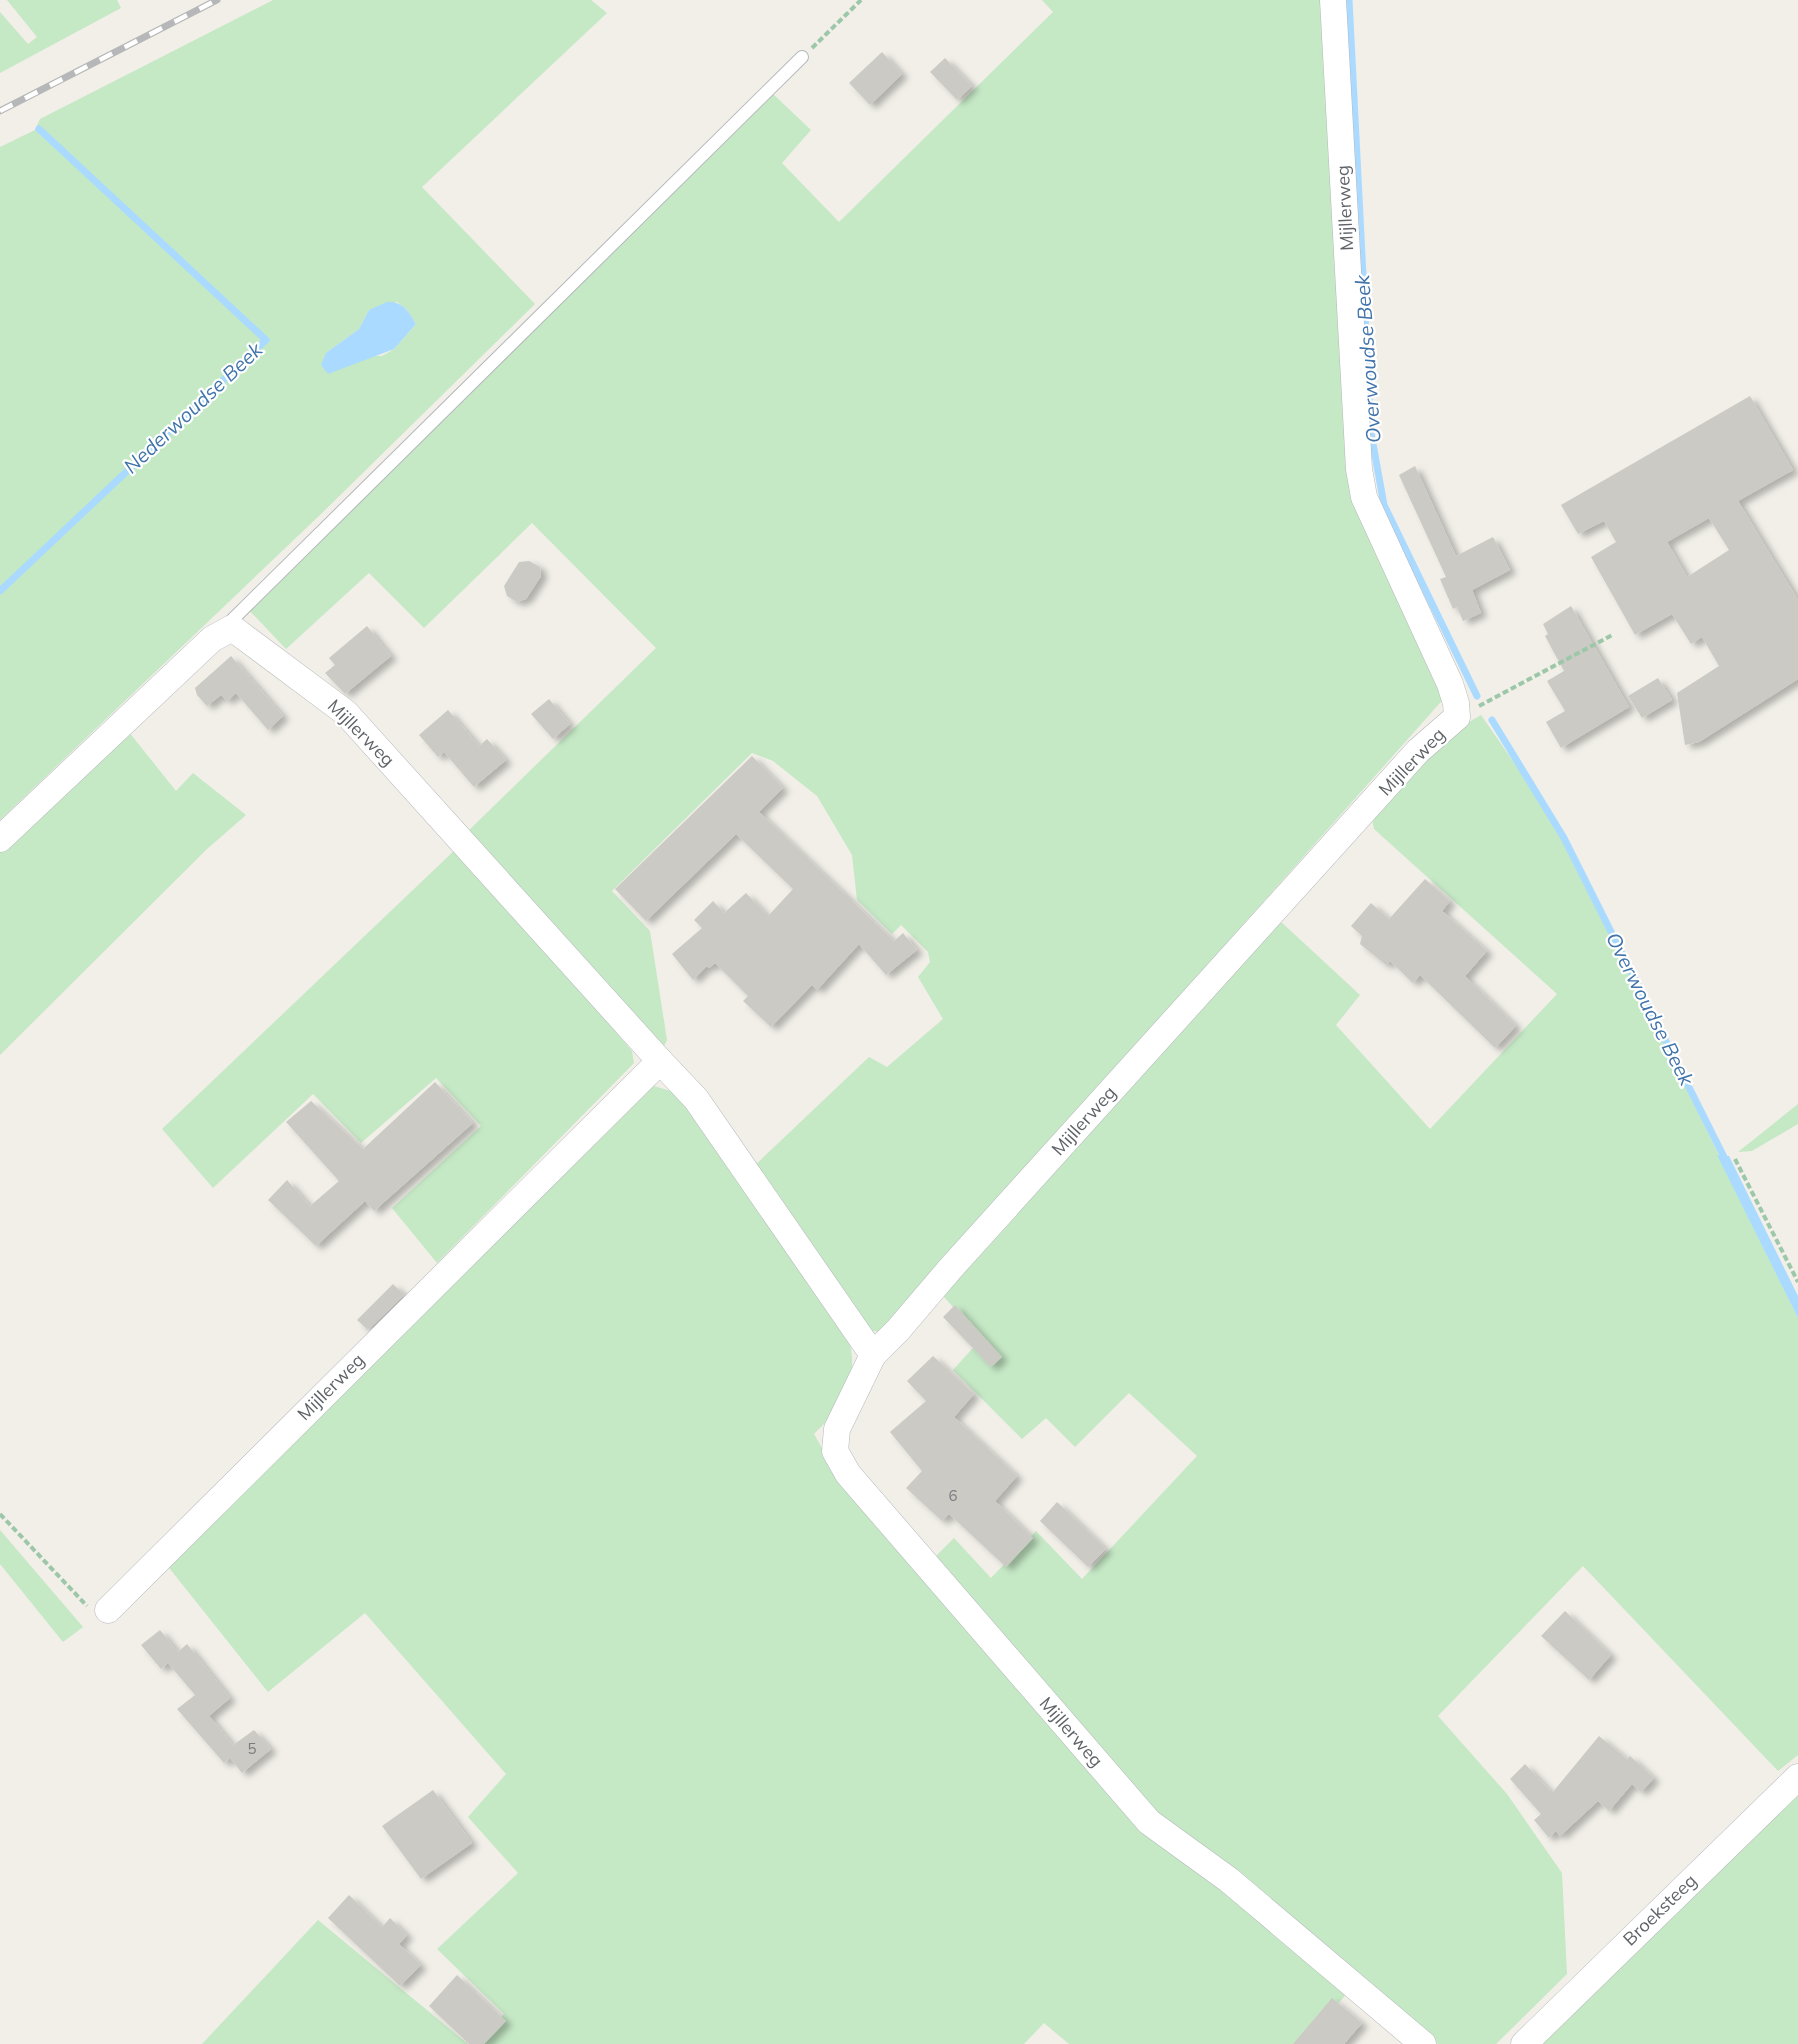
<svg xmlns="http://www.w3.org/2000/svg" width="1798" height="2044" font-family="Mulish,sans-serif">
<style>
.green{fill:#c5e8c5;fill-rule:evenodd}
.water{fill:#aadaff}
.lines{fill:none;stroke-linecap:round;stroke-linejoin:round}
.stream{stroke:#aadaff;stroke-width:7}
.building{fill:#cccac5;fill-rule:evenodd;filter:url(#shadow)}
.service-casing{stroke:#b5b8bc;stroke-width:14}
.minor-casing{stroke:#b5b8bc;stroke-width:27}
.path{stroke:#9cc7a9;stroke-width:4;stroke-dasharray:6 3;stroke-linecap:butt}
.service{stroke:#fff;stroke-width:12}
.minor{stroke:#fff;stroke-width:26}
.rail-casing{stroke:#b6b7b8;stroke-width:7}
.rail{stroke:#fff;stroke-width:4.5;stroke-dasharray:14;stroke-linecap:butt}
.labels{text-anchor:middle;stroke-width:4.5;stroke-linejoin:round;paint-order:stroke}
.number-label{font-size:15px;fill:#7a7d7f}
.street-label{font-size:18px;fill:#5f6368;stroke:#fff}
.water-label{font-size:20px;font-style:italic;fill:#4174aa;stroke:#fff}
</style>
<defs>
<filter id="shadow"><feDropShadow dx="6" dy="4" stdDeviation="3" flood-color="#0004"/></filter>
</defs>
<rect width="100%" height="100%" fill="#f1efe8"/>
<g class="green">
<path d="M7 0H117L121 8 0 73V12L28 44 37 37Z"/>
<path d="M273 0H591L607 13 422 187 535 304 321 514 0 820V147L35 130 40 119ZM397 302 407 310 416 324 394 349 382 356 326 353 359 329 369 310Z"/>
<path d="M1042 0H1329L1347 462 1447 695 881 1332 865 1330 750 1170 869 1057 887 1067 943 1019 918 977 930 962 928 952 901 925 892 934 857 900 852 855 817 796 773 761 752 753 612 891 650 931 667 1040 661 1052 465 834 656 648 532 523 424 628 369 573 286 649 247 608 772 93 811 130 782 163 839 222 1053 12Z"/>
<path d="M1481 715 1561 830 1798 1318V1755L1778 1771 1583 1566 1438 1716 1507 1794 1562 1873 1567 1974 1496 2044H1438L1261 1890 1142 1807 932 1560 954 1538 991 1578 1036 1531 1082 1579 1197 1456 1129 1393 1075 1447 1046 1418 1022 1439 953 1370 981 1339 938 1290 1278 919 1360 995 1336 1025 1430 1129 1557 994 1374 829 1371 814 1447 735Z"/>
<path d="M124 726 176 791 193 773 246 815 207 849 0 1055V846Z"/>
<path d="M457 848 632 1051 634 1063 437 1263 392 1208 481 1126 436 1078 361 1143 313 1094 213 1188 162 1129Z"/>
<path d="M654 1086 681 1094 850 1343C858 1386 843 1406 814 1434L834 1469 1191 1858 1350 1990 1303 2044H1069L1044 2023 1024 2044H479L504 2014 437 1949 518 1873 468 1817 506 1774 365 1613 268 1692 166 1564 647 1089Z"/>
<path d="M1798 1104V1124L1752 1151 1738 1152Z"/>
<path d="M0 1530 83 1627 63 1642 0 1564Z"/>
<path d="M1798 1783V2044H1528Z"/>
<path d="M318 1920 468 2044H202Z"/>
</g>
<g class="water">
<path d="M387 302C403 301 409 312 416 324L394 349 328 374 321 365 326 353 359 329 369 310Z"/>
<path d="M1717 1155 1729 1156 1798 1296V1318Z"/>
</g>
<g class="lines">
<g class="stream">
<path d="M1349 0 1371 433 1384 505 1477 696"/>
<path d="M0 591 266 340 39 129"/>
<path d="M1492 720 1564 838 1727 1163"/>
</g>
</g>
<g class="building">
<path d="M882 52 902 74 870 105 849 83Z"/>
<path d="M945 58 972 86 957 100 930 72Z"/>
<path d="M1750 396 1793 470 1738 501 1798 600V679L1699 742 1685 745 1677 693 1719 666 1702 637 1691 644 1672 614 1635 635 1591 557 1616 542 1604 521 1578 534 1561 505ZM1709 518 1729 550 1687 577 1667 542Z"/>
<path d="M1415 466 1456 556 1493 537 1510 570 1472 590 1481 613 1463 621 1457 607 1453 609 1440 579 1446 577 1399 475Z"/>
<path d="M529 561 540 567 541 576 526 599 517 602 507 596 504 586 519 562Z"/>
<path d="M1571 606 1629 707 1561 748 1546 722 1565 711 1547 681 1564 671 1545 636 1548 634 1543 624Z"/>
<path d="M367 626 391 656 345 694 325 673 335 665 329 658Z"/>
<path d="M231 656 283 716 268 730 236 693 227 701 221 695 207 706 197 695 195 688Z"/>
<path d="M1658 678 1672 700 1642 718 1628 696Z"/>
<path d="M549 699 570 724 553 739 531 714Z"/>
<path d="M448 710 479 746 487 739 506 760 474 787 444 752 438 757 419 735Z"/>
<path d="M752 756 783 788 759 812 894 941 903 933 917 950 886 975 859 944 817 990 812 985 771 1027 743 1001 748 996 715 963 709 968 707 966 693 980 672 954 702 928 694 920 713 901 724 913 746 893 768 916 793 889 736 834 646 921 615 889Z"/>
<path d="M1425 879 1450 901 1442 911 1487 951 1465 976 1516 1026 1495 1048 1420 975 1413 983 1390 961 1386 965 1360 944 1362 936 1351 926 1371 903 1389 919Z"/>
<path d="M435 1082 473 1123 374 1211 365 1201 316 1246 268 1200 287 1180 310 1206 339 1181 286 1122 311 1101 363 1149Z"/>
<path d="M393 1284 404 1295 368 1330 357 1320Z"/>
<path d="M955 1305 1002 1357 991 1367 943 1317Z"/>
<path d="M933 1356 974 1394 954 1417 1017 1476 995 1501 1033 1538 1006 1567 949 1514 942 1521 906 1488 922 1471 890 1432 926 1401 907 1381Z"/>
<path d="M1057 1502 1106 1549 1088 1567 1040 1521Z"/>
<path d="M1565 1611 1611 1655 1589 1680 1541 1636Z"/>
<path d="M160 1630 178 1652 187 1644 230 1698 209 1716 233 1745 254 1730 271 1749 242 1773 230 1758 224 1763 177 1709 195 1695 168 1663 161 1669 141 1645Z"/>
<path d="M1599 1736 1627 1759 1630 1756 1654 1778 1641 1792 1632 1784 1609 1811 1598 1801 1560 1836 1556 1831 1549 1838 1534 1820 1541 1814 1510 1779 1525 1764 1552 1793Z"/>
<path d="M433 1790 472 1843 421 1879 382 1826Z"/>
<path d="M349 1895 382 1927 390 1918 407 1935 399 1944 421 1965 400 1986 328 1918Z"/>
<path d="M457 1975 506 2021 484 2044H469L429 2006Z"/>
<path d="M1332 1998 1362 2023 1344 2044H1293Z"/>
</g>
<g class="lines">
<defs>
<path id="service" d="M232 628V620L802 57"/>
<g id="minor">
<path d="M0 839 212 639 232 628 346 713 660 1061"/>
<path d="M873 1355 898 1330 950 1269 1418 751 1457 717 1456 703 1450 684 1364 497 1359 469 1333 0"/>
<path d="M108 1610 660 1061 696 1099 873 1355 837 1429 835 1451 848 1474 1149 1822 1229 1880 1423 2044"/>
<path d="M1524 2044 1798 1777"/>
</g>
</defs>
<use href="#service" class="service-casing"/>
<use href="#minor" class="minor-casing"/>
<g class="path">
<path d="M812 48 861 0"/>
<path d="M1479 706 1614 634"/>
<path d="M1735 1159 1798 1282"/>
<path d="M0 1514 87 1606"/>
</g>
<use href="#service" class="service"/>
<use href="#minor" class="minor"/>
<defs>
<path id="rail" d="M0 111 217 0"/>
</defs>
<use href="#rail" class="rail-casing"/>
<use href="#rail" class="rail"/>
</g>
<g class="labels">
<g class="number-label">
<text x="953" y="1501">6</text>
<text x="252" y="1754">5</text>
</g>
<g class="street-label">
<text transform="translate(1345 208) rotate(-93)" y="6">Mijllerweg</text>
<text transform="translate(361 733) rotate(45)" y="6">Mijllerweg</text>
<text transform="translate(1412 762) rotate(-46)" y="6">Mijllerweg</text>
<text transform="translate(1084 1121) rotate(-48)" y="6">Mijllerweg</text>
<text transform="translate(331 1387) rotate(-45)" y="6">Mijllerweg</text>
<text transform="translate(1071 1732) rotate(49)" y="6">Mijllerweg</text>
<text transform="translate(1660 1910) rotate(-44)" y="6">Broeksteeg</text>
</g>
<g class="water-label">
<text transform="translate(1368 359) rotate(-94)" y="7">Overwoudse Beek</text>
<text transform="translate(193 408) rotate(-43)" y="7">Nederwoudse Beek</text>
<text transform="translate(1650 1009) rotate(63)" y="7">Overwoudse Beek</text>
</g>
</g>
</svg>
